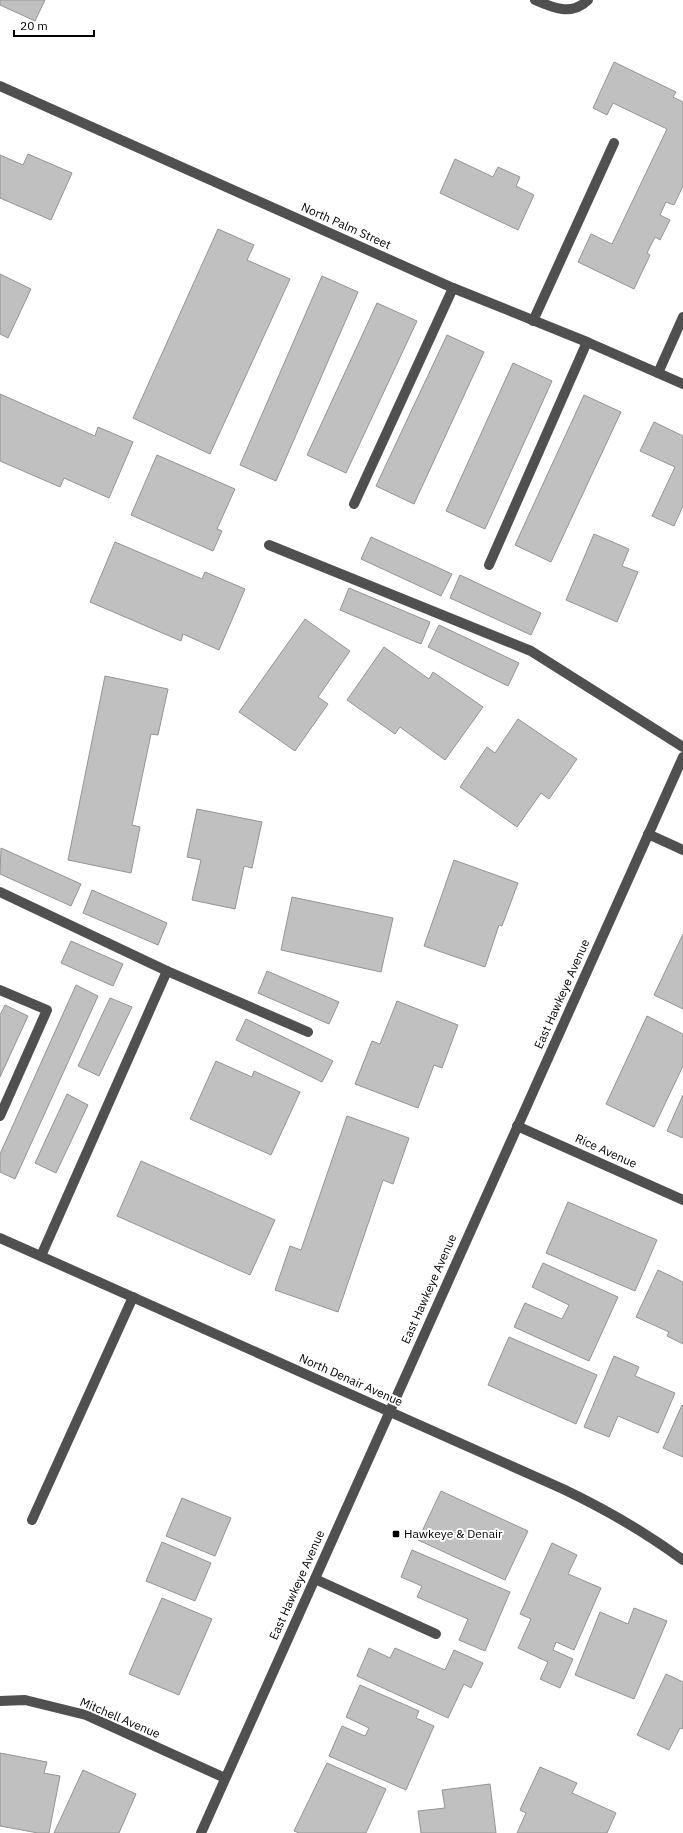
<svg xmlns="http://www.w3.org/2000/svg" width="683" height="1833" font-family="'IBM Plex Sans',sans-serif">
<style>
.building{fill:#c0c0c0;stroke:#949494}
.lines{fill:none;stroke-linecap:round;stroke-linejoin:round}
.minor{stroke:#505050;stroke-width:10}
.poi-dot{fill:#000;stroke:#fff;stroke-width:1.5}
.labels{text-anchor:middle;stroke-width:4;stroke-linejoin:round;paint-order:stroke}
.street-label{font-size:12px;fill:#000;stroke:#fff}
.poi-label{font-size:12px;fill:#000;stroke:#fff;text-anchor:start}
</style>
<rect width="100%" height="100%" fill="#fff"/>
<g class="building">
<path d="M0 0H45L35 21 0 5Z"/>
<path d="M614 62 676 92 673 97 683 102V186L674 205 666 202 660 215 670 220 660 240 655 237 647 253 650 255 634 289 578 262 591 234 612 244 667 129 613 103 607 115 593 108Z"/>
<path d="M28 154 72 173 51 220 0 198V155L23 165Z"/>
<path d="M455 159 493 177 498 167 520 177 516 186 534 195 518 230 440 193Z"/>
<path d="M218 229 254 245 247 260 290 279 210 454 133 418Z"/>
<path d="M0 274 31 289 8 338 0 334Z"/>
<path d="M322 276 358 292 276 481 240 465Z"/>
<path d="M377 303 417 321 346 473 307 455Z"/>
<path d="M447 335 484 352 414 504 376 486Z"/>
<path d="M513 363 552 381 485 529 446 511Z"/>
<path d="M0 394 95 436 98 427 133 442 109 498 64 478 60 487 0 461Z"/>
<path d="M584 395 621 412 551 562 515 545Z"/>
<path d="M654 422 683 436V506L674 526 652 516 675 467 640 451Z"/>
<path d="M157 455 235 489 217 529 222 531 213 551 131 515Z"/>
<path d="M594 534 629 549 622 566 638 572 617 622 566 600Z"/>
<path d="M371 537 452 574 441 596 361 559Z"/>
<path d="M115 542 202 579 205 572 245 589 219 650 183 634 181 641 90 602Z"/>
<path d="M460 575 541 613 531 635 450 598Z"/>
<path d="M349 588 430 622 421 644 340 610Z"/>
<path d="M305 619 350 651 318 697 328 704 295 751 239 712Z"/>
<path d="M439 625 519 663 508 686 428 647Z"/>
<path d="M384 647 429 679 433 672 483 707 445 760 400 727 395 734 347 700Z"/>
<path d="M105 676 168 689 158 735 151 734 132 825 140 827 131 873 68 860Z"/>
<path d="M518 719 577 759 549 799 541 793 517 827 460 787 487 747 495 753Z"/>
<path d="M197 809 262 822 252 868 244 866 235 909 192 900 201 860 187 857Z"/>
<path d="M1 848 81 884 71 906 0 874Z"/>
<path d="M454 860 518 883 502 926 499 925 485 967 424 946Z"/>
<path d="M92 890 167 923 158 945 83 913Z"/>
<path d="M292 897 393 918 381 972 281 950Z"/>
<path d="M683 934V1009L654 995Z"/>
<path d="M71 941 123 964 113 986 61 963Z"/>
<path d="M267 971 339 1002 329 1024 258 993Z"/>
<path d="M76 985 98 996 15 1179 0 1172V1154Z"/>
<path d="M110 998 132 1007 99 1076 78 1066Z"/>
<path d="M397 1001 458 1025 442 1068 434 1065 418 1108 355 1084 372 1041 380 1044Z"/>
<path d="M5 1005 28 1016 0 1077V1015Z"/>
<path d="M647 1016 683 1034V1066L654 1127 606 1104Z"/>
<path d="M246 1019 333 1061 322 1082 236 1040Z"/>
<path d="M216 1061 252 1077 254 1071 300 1092 271 1155 190 1119Z"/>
<path d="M67 1094 88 1105 56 1173 35 1163Z"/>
<path d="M683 1095V1138L667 1131Z"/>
<path d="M347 1116 409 1138 393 1184 383 1180 338 1312 275 1290 290 1246 301 1250Z"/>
<path d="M141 1161 275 1220 250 1275 117 1216Z"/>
<path d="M568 1202 657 1240 635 1291 546 1253Z"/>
<path d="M543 1263 618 1297 589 1361 514 1327 525 1303 562 1319 569 1305 532 1287Z"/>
<path d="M658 1270 683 1282V1344L667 1336 669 1332 636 1317Z"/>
<path d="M509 1337 597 1375 576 1424 488 1385Z"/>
<path d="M614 1356 639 1367 635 1376 675 1393 658 1433 618 1416 609 1437 584 1427Z"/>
<path d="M682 1405 683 1406V1457L663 1448Z"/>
<path d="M441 1491 528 1531 505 1580 418 1540Z"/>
<path d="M182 1498 231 1518 215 1556 166 1536Z"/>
<path d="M162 1542 211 1563 195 1601 146 1581Z"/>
<path d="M552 1543 577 1555 568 1574 601 1588 574 1650 556 1642 553 1650 573 1659 560 1688 540 1679 548 1662 518 1648 531 1619 520 1614Z"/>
<path d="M412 1550 510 1592 485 1651 459 1640 468 1619 417 1597 422 1586 401 1577Z"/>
<path d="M162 1598 212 1619 179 1695 129 1674Z"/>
<path d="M634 1608 667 1621 634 1699 575 1675 600 1612 628 1624Z"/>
<path d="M369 1648 390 1658 395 1648 445 1670 454 1650 483 1663 471 1688 464 1684 448 1718 357 1676Z"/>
<path d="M666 1674 683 1682V1729L680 1728 669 1750 637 1735Z"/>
<path d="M360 1685 419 1711 416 1718 434 1726 406 1790 329 1756 342 1726 365 1736 369 1728 346 1717Z"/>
<path d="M0 1753 47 1762 44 1773 60 1776 49 1833H38L0 1826Z"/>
<path d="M327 1763 386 1789 366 1833H299L294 1831Z"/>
<path d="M540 1767 577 1783 572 1793 616 1813 607 1833H517L526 1813 520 1810Z"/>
<path d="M83 1770 136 1794 119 1833H54Z"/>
<path d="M490 1784 496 1833H421L418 1811 445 1808 442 1790Z"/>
</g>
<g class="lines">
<g class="minor">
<path d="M535 0C553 8 572 16 588 0"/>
<path d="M0 86 453 288 587 342 683 384"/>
<path d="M533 321 614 143"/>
<path d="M658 373 683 317"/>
<path d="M354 504 453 288"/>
<path d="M269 545 531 651 683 747"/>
<path d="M489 565 587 342"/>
<path d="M648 834 683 850"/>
<path d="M0 892 167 971 41 1256"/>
<path d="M167 971 308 1032"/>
<path d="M0 990 47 1010 0 1116"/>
<path d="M517 1126 683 1200"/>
<path d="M0 1238 563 1489C605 1509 645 1532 683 1560"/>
<path d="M32 1520 133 1297"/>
<path d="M315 1579 436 1634"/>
<path d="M0 1701 25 1700 86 1715 225 1778"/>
<path d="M201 1833 683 757"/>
</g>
</g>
<rect class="poi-dot" x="392" y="1530" width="8" height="8" rx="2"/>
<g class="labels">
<g class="street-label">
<text transform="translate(346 226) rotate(24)" y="4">North Palm Street</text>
<text transform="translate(562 994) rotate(-66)" y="4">East Hawkeye Avenue</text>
<text transform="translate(606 1151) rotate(24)" y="4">Rice Avenue</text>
<text transform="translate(429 1289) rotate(-66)" y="4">East Hawkeye Avenue</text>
<text transform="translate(351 1380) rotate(24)" y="4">North Denair Avenue</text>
<text transform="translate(297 1585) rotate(-66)" y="4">East Hawkeye Avenue</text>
<text transform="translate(120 1718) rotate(23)" y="4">Mitchell Avenue</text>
</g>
<g class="poi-label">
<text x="404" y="1538">Hawkeye &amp; Denair</text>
</g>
</g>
<path d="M14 30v6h80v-6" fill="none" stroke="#000000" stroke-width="2"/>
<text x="20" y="30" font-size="12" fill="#000000" stroke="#ffffff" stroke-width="3" paint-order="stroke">20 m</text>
</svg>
